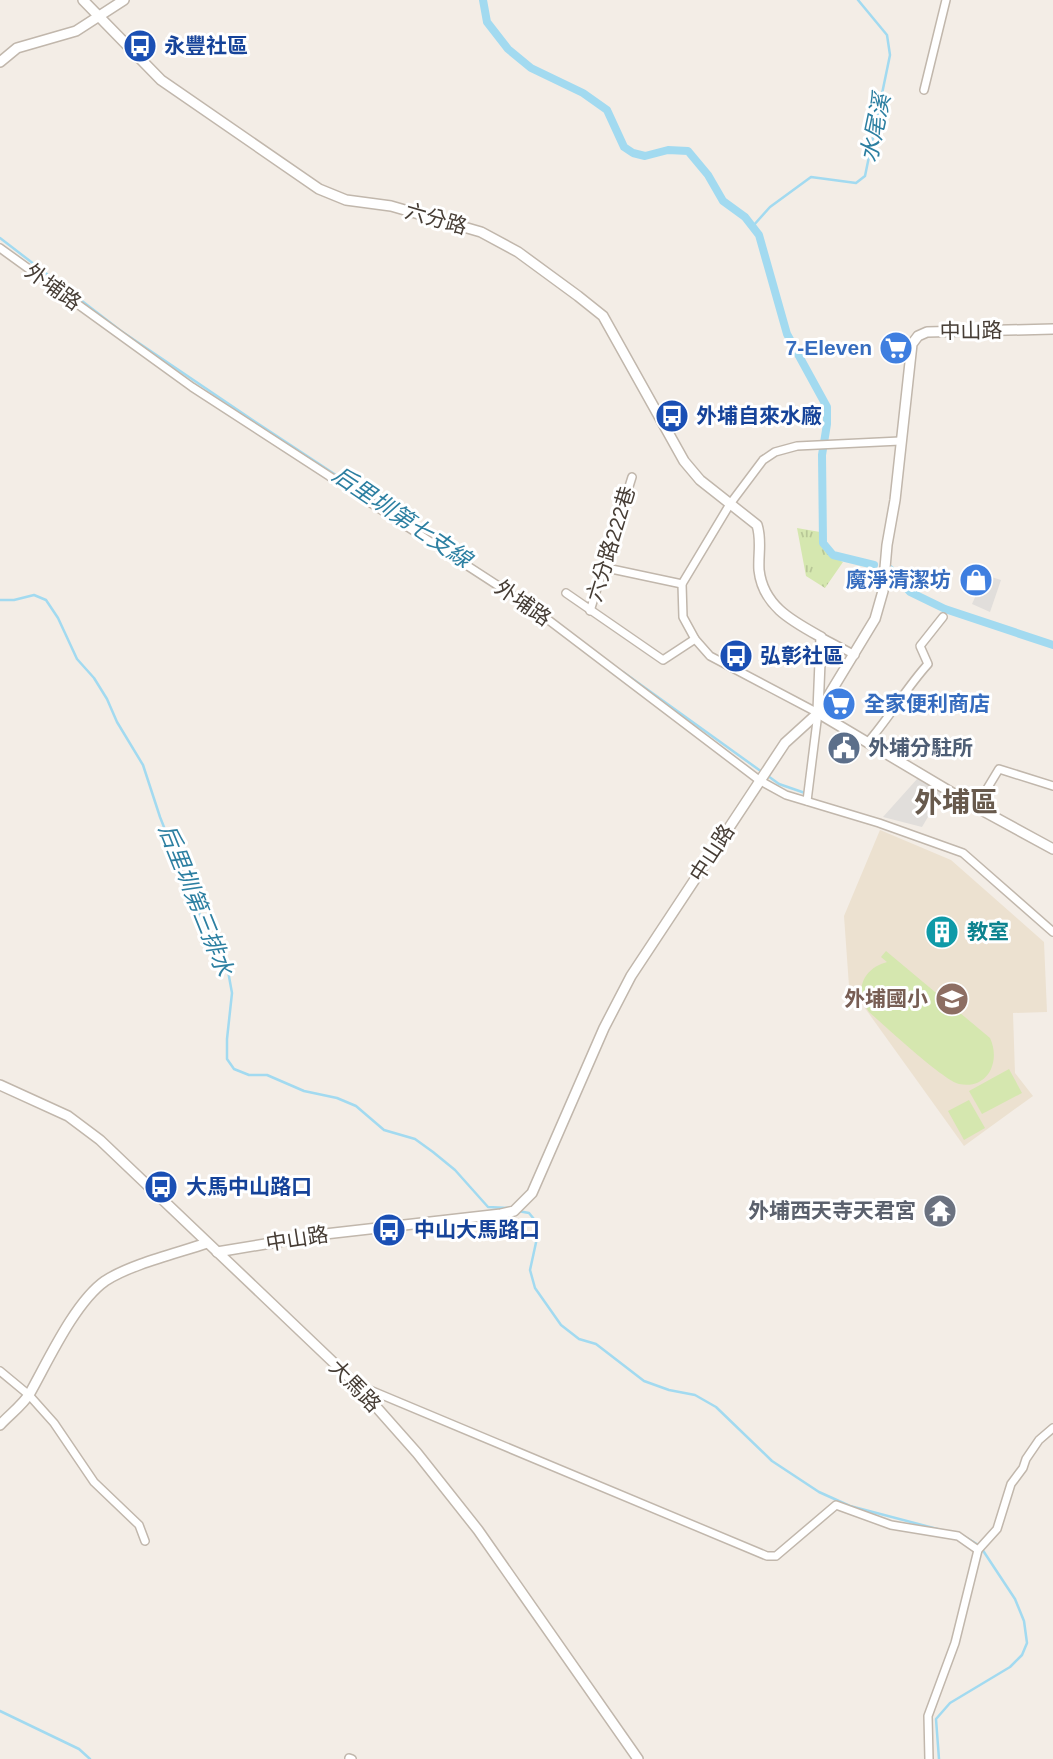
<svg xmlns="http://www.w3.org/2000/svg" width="1053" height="1759" font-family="Arial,'Noto Sans TC',sans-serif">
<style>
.education{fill:#ece1d0}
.grass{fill:#d5e7af}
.park{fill:url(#park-tufts)}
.parking{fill:#e1dedb}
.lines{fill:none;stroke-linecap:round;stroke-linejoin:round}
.stream{stroke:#a2daf0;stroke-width:2.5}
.canal{stroke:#a2daf0;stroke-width:8}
.minor-casing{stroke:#c1b7ac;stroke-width:10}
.tertiary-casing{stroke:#c1b7ac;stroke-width:12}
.minor{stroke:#fff;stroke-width:7}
.tertiary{stroke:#fff;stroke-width:9}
.labels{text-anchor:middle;stroke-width:6;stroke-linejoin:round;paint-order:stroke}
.transit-label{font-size:21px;font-weight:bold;fill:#164399;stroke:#fff;text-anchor:start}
.street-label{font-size:21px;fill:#463d35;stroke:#fff}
.shop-label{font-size:21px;font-weight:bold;fill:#366cbe;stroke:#fff;text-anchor:end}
.service-label{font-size:21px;font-weight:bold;fill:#4e5e75;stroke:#fff;text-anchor:start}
.culture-label{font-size:21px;font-weight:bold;fill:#0d838f;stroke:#fff;text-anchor:start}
.education-label{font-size:21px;font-weight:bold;fill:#785e54;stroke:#fff;text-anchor:end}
.worship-label{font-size:21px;font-weight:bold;fill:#5b616d;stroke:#fff;text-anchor:end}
.water-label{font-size:23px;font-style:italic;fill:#2c7fa1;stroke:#fff}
.district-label{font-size:28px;font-weight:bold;fill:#685a4d;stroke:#fff}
</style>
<defs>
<pattern id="park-tufts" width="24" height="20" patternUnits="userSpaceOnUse" patternTransform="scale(1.75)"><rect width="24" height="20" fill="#d5e7af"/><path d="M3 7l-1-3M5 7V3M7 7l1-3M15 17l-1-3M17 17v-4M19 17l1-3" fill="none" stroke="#b8c797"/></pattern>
</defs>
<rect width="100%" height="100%" fill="#f3ede6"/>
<path class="education" d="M880 830 951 860 1044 942 1047 1012 1013 1013 1015 1073 1033 1096 964 1146 849 986 844 916Z"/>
<g class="grass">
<path d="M886 951 990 1038C1001 1061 988 1090 959 1084 943 1080 885 1026 869 1012 854 991 862 969 887 962L881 957Z"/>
<path d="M1009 1069 1022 1093 982 1114 969 1091Z"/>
<path d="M969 1100 985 1128 964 1140 948 1111Z"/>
</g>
<path class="park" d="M797 528 820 532C821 551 827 554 843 562L825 588 806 576Z"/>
<g class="parking">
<path d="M985 575 1001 580 990 612 972 604Z"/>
<path d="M918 778 942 793 922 827 883 817Z"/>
</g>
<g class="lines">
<g class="stream">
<path d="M753 226 770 207 811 177 856 183 865 176 890 55 887 35 858 0"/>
<path d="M0 238 121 331 254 421 501 584"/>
<path d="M0 600H14L34 595 46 600 58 618 77 659 94 678 107 699 117 722 143 765 160 817 179 865 205 927 217 947 228 971 232 993 227 1039V1059L234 1069 249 1075H267L304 1091 337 1098 356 1106 384 1130 415 1139 433 1152 455 1170 488 1207 508 1208"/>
<path d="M623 672 762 772"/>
<path d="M768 776 779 784 805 793"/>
<path d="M518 1211 529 1213 538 1224 537 1238 530 1270 535 1288 561 1325 579 1339 596 1344 644 1381 669 1390 695 1395 716 1407 772 1461 819 1492 850 1506 945 1531"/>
<path d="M0 1711 79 1749 90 1759"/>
<path d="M939 1759 936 1719 950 1703 1010 1667 1022 1655 1027 1643 1024 1621 1015 1599 980 1546 962 1535"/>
</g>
<g class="canal">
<path d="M483 0 487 22 508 49 531 68 583 93 607 110 624 147 633 153 645 156 668 150 688 151 708 175 723 201 745 217 759 235 787 334 827 407V424L822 455 823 543 833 555 874 565"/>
<path d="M890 569 910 592 945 609 1053 645"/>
</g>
<defs>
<g id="minor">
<path d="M924 90 946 0"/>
<path d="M0 248 192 387 534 609 759 780 786 795 879 823 963 853 1053 932"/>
<path d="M602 567 682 584"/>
<path d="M566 593 663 660 695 639"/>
<path d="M590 611 632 477"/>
<path d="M821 637 855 655"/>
<path d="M868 742C890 717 906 688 928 664L920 646 943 617"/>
<path d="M807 801 818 713 710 656 695 639 683 617 682 584 730 504 763 460 775 452 797 446 900 441"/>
<path d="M976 807 999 769 1053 786"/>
<path d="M0 1371 29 1395 54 1423 94 1482 139 1525 145 1541"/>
<path d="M358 1385 767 1556H776L836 1505 891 1525 958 1536 978 1550"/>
<path d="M349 1758 352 1759"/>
<path d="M929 1759 928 1716 955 1643 978 1550 997 1529 1011 1484 1023 1468 1026 1459 1039 1440 1053 1428"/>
</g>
<g id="tertiary">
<path d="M83 0 161 80 319 189 346 200 391 206 481 232 518 252 578 296 603 316 684 461 700 480 757 525C762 540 758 554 759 570 763 606 792 621 821 637L818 711"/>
<path d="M0 62 17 48 76 31 124 0"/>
<path d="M818 713 976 807 1053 849"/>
<path d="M0 1085 68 1116 100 1140 355 1383 417 1453 478 1530 638 1759"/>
<path d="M217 1252 325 1234 501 1214 514 1211 532 1193 604 1028 631 976 785 743 818 713 875 619 883 591 887 545 895 500 912 344 918 336 927 332 1053 329"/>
<path d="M0 1425C9 1415 23 1405 30 1393 48 1361 75 1302 105 1281 131 1264 178 1253 207 1243"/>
</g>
</defs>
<use href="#minor" class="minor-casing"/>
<use href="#tertiary" class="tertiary-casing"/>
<use href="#minor" class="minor"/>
<use href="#tertiary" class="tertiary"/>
</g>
<defs>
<symbol id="bus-disc" viewBox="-11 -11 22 22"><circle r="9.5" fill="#1a4fb4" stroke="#fff"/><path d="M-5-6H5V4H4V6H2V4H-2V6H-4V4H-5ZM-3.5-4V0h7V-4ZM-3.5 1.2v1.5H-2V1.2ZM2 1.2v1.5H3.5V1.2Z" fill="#fff"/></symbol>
<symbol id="supermarket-disc" viewBox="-11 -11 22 22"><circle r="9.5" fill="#3f7fe0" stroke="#fff"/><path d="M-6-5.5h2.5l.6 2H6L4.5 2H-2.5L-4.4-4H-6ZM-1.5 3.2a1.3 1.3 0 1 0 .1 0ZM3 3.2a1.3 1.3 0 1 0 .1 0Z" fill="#fff"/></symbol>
<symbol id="shop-disc" viewBox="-11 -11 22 22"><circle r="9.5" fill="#3f7fe0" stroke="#fff"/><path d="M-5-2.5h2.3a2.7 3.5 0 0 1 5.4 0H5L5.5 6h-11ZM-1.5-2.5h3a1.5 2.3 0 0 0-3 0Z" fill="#fff"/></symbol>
<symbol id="civic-disc" viewBox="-11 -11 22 22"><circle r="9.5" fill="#5c6f8a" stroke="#fff"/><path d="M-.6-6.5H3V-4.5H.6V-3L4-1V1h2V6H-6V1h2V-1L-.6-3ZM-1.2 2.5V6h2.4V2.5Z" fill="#fff"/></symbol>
<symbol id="building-disc" viewBox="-11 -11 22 22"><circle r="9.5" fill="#0f9aa8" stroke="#fff"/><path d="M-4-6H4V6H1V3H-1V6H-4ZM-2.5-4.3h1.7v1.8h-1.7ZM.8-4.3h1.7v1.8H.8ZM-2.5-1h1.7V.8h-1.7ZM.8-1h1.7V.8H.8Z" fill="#fff"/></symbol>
<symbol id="school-disc" viewBox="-11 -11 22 22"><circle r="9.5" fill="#8d6e63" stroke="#fff"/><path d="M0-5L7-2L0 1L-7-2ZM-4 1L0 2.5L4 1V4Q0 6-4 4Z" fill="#fff"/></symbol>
<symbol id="temple-disc" viewBox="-11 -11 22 22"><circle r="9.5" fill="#6b7280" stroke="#fff"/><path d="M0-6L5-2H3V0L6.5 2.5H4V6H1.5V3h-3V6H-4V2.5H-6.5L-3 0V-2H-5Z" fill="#fff"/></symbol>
</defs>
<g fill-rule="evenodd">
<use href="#bus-disc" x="121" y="27" width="38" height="38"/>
<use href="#supermarket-disc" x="877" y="329" width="38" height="38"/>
<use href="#bus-disc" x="653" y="397" width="38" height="38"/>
<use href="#shop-disc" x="957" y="561" width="38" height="38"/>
<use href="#bus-disc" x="717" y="637" width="38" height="38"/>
<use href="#supermarket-disc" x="820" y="685" width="38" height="38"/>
<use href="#civic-disc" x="825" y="729" width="38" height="38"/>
<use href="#building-disc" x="923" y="913" width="38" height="38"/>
<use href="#school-disc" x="933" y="980" width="38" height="38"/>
<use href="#bus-disc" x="142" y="1168" width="38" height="38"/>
<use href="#temple-disc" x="921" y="1192" width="38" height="38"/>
<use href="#bus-disc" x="370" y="1211" width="38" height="38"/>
</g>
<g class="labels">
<g class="transit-label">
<text x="164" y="53">永豐社區</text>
<text x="696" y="423">外埔自來水廠</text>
<text x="760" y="663">弘彰社區</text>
<text x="186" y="1194">大馬中山路口</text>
<text x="414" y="1237">中山大馬路口</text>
</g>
<g class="street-label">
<text transform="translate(436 219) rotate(16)" y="7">六分路</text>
<text transform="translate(53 287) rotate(36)" y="7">外埔路</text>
<text transform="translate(971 331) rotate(-1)" y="7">中山路</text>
<text transform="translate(611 544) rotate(-73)" y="7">六分路222巷</text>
<text transform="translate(523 603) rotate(35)" y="7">外埔路</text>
<text transform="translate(712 853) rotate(-57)" y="7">中山路</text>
<text transform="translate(297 1239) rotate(-9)" y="7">中山路</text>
<text transform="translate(355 1386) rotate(46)" y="7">大馬路</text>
</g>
<g class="shop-label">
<text x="872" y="355">7-Eleven</text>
<text x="951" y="587">魔淨清潔坊</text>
<text x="864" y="711" text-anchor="start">全家便利商店</text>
</g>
<g class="service-label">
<text x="868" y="755">外埔分駐所</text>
</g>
<g class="culture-label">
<text x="967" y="939">教室</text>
</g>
<g class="education-label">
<text x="928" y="1006">外埔國小</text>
</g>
<g class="worship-label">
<text x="916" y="1218">外埔西天寺天君宮</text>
</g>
<g class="water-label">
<text transform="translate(875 128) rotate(-78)" y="8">水尾溪</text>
<text transform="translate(402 517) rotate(34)" y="8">后里圳第七支線</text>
<text transform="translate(196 900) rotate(68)" y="8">后里圳第三排水</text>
</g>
<g class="district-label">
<text x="956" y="812">外埔區</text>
</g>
</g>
</svg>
